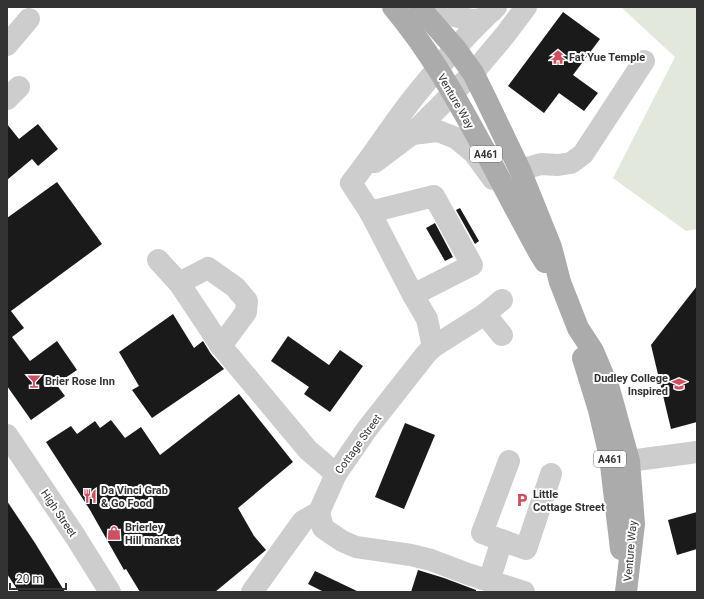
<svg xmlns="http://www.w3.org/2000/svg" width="704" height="599" font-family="Roboto,sans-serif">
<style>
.green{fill:#e3e8dd}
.building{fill:#1a1a1a}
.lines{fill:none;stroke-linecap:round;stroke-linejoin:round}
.minor{stroke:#cdcdcd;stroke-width:22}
.major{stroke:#ababab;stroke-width:22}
.labels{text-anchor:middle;stroke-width:4;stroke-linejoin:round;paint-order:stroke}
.shield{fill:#fff;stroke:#707070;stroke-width:1}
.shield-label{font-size:10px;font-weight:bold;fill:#333}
.poi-label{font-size:11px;font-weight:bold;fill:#333;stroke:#fff;text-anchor:start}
.street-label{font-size:11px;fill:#333;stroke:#fff}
</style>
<rect width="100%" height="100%" fill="#fff"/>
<path class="green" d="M621 7H697V229L686 231 613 178 675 57Z"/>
<g class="building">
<path d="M563 12 600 39 573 75 598 93 584 111 559 93 544 113 508 86Z"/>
<path d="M7 124 19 139 38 124 58 149 38 166 32 159 7 180Z"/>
<path d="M57 182 102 244 11 311 24 328 12 337 30 361 57 341 77 370 56 384 65 396 31 420 7 386V218Z"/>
<path d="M460 208 479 241 475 244 456 210Z"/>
<path d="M435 223 453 257 445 261 426 228Z"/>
<path d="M697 286V422L671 429 651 345Z"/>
<path d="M173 314 194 348 203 341 211 354 224 369 152 418 132 390 139 386 119 352Z"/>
<path d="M288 336 329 365 340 350 363 366 330 412 304 394 309 387 271 361Z"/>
<path d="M239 394 293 462 238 508 254 536 266 550 215 592H140L126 569 124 570 90 510 46 442 71 426 77 434 95 421 100 428 111 420 125 438 141 427 160 455Z"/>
<path d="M405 423 435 435 404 509 375 497Z"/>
<path d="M7 501 35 543 65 592H19L7 574Z"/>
<path d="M697 512V549L677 555 668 520Z"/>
<path d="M418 570 444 578 476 590V592H411Z"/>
<path d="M315 571 359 592H324L308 584Z"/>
</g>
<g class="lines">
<g class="minor">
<path d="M432 7 439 12 471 20 483 19"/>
<path d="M7 45 29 19"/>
<path d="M7 99 19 87"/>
<path d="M412 134 438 131 456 138 474 153 493 179"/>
<path d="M375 162 412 134 473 73 505 35 526 7"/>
<path d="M520 170 541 164 558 165 571 163 583 154 644 61"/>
<path d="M370 212 434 196 472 265 413 295"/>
<path d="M158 260 179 283 221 346 308 450 336 474"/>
<path d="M179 283 208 268 235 287 247 301 246 312 221 346"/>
<path d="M485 314 502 335"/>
<path d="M433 347 427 319 413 295 370 212 351 183C373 155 392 125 414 97 439 66 466 34 496 7"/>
<path d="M7 435 75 536 110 592"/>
<path d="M509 461 482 533 526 549 551 474"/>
<path d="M629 461 697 452"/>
<path d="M319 512 323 528 342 541 356 547 411 555 431 560 468 574 524 592"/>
<path d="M489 581 502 540"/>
<path d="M252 592 303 521 319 512 336 474 367 429 426 354 433 347 485 314 502 300"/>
</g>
<g class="major">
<path d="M393 7C430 51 458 101 485 151 503 185 521 220 540 254L545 262"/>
<path d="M419 7 455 48 473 73 486 99 520 170 551 247 560 282 578 328 593 351 609 389 629 461 634 524 626 592"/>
<path d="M583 358 599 410 610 457 621 549"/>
</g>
</g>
<defs>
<symbol id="temple-bare" viewBox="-9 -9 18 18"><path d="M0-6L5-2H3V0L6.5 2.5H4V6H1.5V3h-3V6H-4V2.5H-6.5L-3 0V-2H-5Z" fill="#d04e5e" stroke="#fff" stroke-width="2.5" paint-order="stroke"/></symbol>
<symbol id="bar-bare" viewBox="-9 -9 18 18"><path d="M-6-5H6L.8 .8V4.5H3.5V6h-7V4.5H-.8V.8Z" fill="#d04e5e" stroke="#fff" stroke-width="2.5" paint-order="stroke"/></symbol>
<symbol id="university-bare" viewBox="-9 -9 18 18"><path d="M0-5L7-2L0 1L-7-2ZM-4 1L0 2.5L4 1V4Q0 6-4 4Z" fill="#d04e5e" stroke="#fff" stroke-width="2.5" paint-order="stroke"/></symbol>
<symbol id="restaurant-bare" viewBox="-9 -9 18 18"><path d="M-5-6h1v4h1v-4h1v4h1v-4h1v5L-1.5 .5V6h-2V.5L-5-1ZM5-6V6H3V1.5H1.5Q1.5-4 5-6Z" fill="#d04e5e" stroke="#fff" stroke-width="2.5" paint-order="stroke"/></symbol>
<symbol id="parking-bare" viewBox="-9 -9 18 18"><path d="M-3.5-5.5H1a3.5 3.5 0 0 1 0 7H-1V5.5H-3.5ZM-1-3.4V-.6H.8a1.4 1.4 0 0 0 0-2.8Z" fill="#d04e5e" stroke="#fff" stroke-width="2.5" paint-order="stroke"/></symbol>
<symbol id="shop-bare" viewBox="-9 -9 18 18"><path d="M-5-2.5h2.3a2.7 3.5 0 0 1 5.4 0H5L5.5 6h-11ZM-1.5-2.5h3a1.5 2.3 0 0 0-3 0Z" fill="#d04e5e" stroke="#fff" stroke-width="2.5" paint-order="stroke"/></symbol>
</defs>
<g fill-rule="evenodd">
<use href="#temple-bare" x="548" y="47" width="20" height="20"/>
<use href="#bar-bare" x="24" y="371" width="20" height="20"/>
<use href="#university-bare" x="669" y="374" width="20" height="20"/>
<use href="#restaurant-bare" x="80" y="486" width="20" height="20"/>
<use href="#parking-bare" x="512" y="490" width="20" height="20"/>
<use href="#shop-bare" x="104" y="523" width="20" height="20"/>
</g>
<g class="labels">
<g class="shield">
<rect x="470" y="146" width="32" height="16" rx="3"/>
<rect x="594" y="451" width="32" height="16" rx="3"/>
</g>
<g class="shield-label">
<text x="486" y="158">A461</text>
<text x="610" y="463">A461</text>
</g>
<g class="poi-label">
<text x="569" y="61">Fat Yue Temple</text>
<text x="668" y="382" text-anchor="end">Dudley College<tspan x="668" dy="13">Inspired</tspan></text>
<text x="45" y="385">Brier Rose Inn</text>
<text x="101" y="494">Da Vinci Grab<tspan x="101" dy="13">&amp; Go Food</tspan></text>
<text x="533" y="498">Little<tspan x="533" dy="13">Cottage Street</tspan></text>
<text x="125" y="531">Brierley<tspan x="125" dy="13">Hill market</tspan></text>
</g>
<g class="street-label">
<text transform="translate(456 101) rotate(60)" y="4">Venture Way</text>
<text transform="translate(358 444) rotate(-54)" y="4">Cottage Street</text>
<text transform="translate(59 513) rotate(56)" y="4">High Street</text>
<text transform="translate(630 551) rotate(-85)" y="4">Venture Way</text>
</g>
</g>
<rect width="704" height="599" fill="none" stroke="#333333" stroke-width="16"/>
<path d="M10 583v6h56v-6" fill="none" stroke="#333333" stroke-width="2"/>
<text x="16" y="583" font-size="12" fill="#333333" stroke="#ffffff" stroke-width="3" paint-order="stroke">20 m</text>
</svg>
